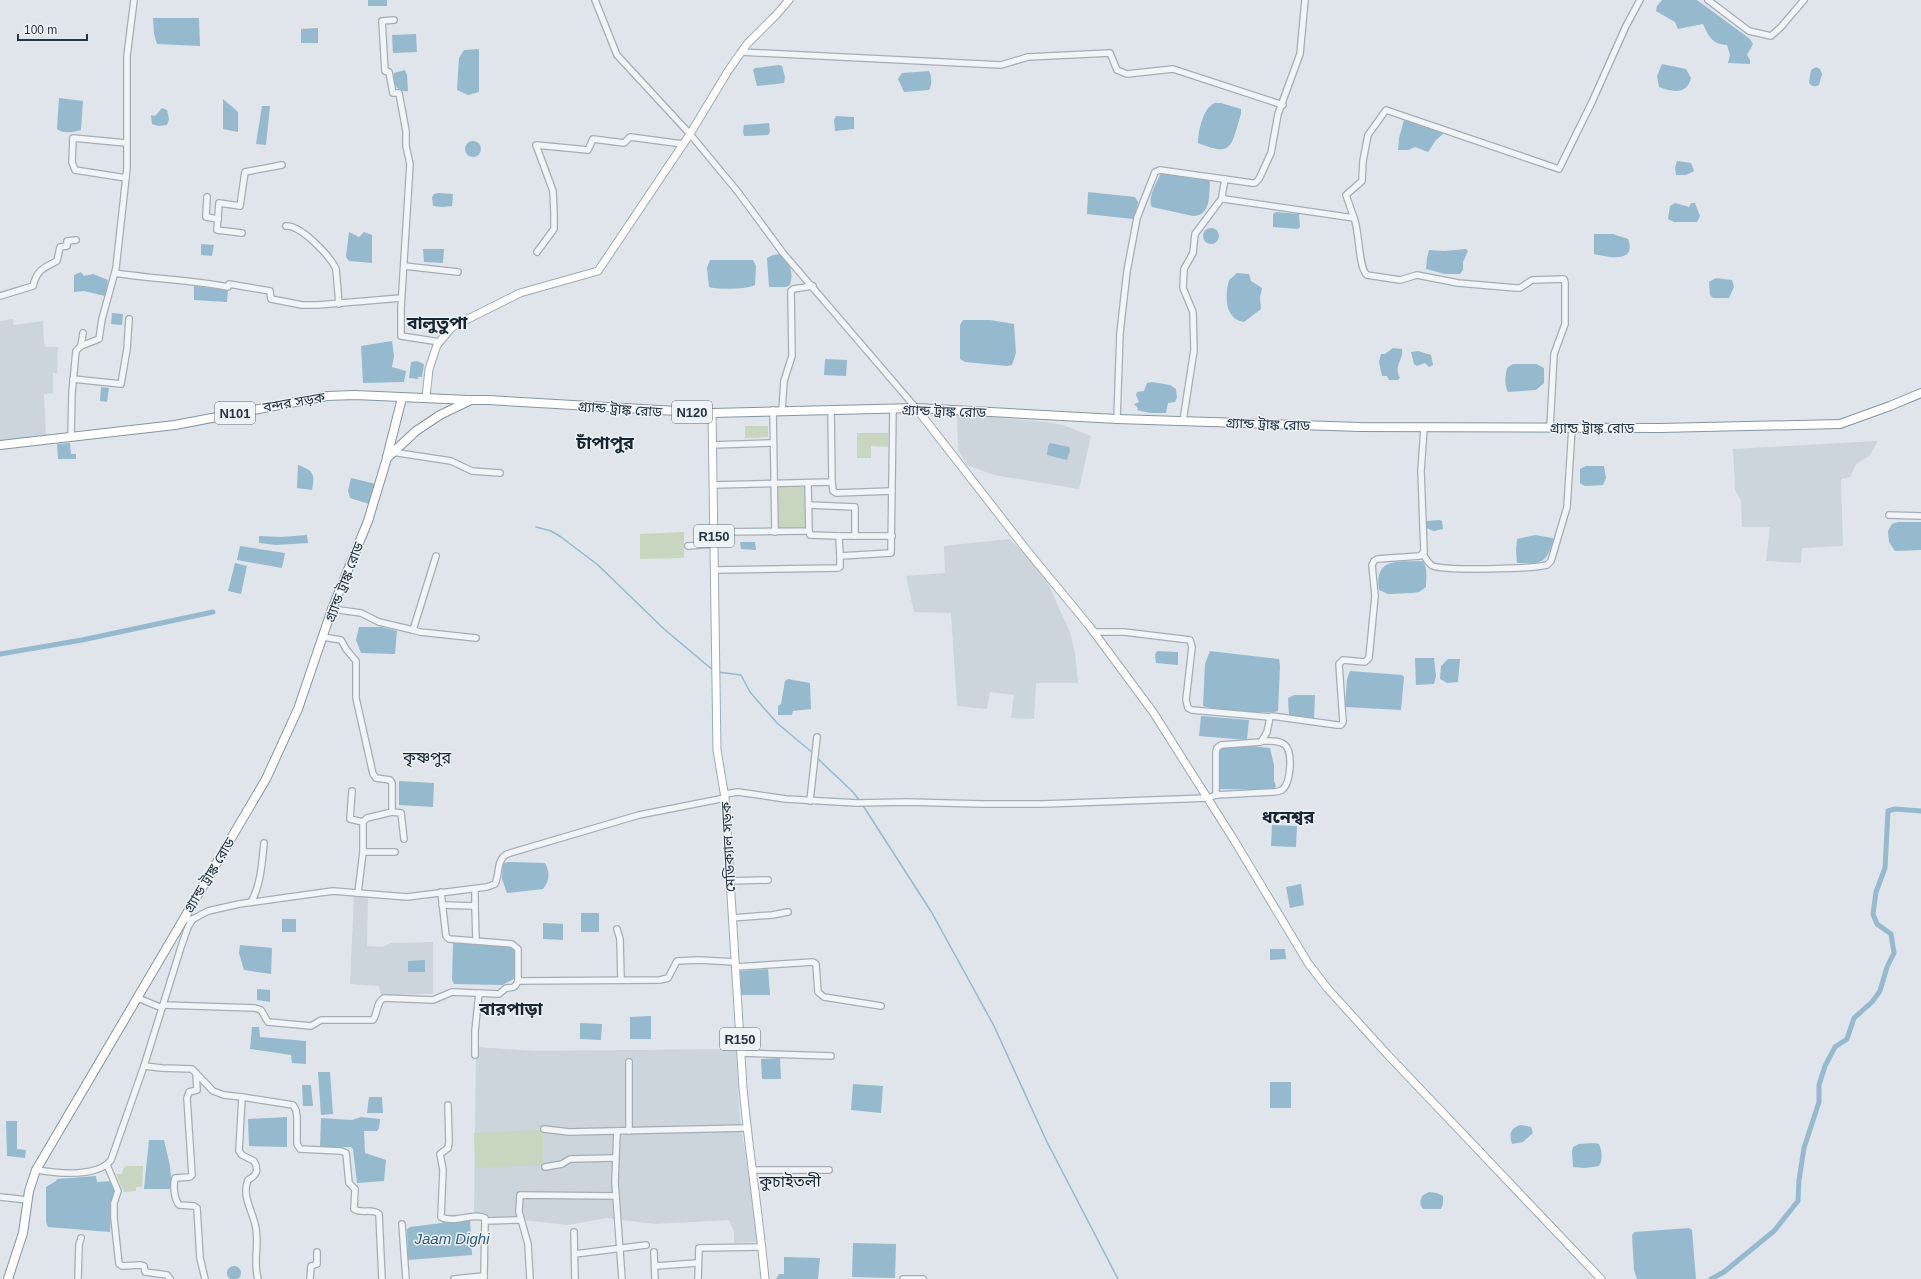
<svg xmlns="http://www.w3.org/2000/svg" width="1921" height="1279" font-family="Arial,'Noto Sans Bengali',sans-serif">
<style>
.built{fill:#ccd4dc}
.green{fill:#c8d5bf}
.water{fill:#95bace}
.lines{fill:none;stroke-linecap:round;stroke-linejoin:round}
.stream{stroke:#95bace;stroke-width:1.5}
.canal{stroke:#95bace;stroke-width:5}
.minor-casing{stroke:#a4adb5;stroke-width:8}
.major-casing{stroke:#9dabb7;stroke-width:9}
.highway-casing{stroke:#8495a2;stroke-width:10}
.minor{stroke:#f2f5f8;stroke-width:5.5}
.major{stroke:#fff;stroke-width:7}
.highway{stroke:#fff;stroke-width:8}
.labels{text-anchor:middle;stroke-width:3;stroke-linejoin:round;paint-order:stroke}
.shield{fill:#eef3f7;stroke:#626e79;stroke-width:1}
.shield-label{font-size:13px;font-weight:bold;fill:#263543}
.street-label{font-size:14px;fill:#263543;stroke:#eef3f7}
.water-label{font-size:15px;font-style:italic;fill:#2b5c7b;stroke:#eef3f7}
.quarter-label{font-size:16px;fill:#182633;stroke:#eef3f7}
.district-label{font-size:18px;font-weight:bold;fill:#182633;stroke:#eef3f7}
</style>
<rect width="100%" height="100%" fill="#dfe5ea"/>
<g class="built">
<path d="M13 319 14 325 43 321 44 343 46 347H58L57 373H53V393L44 394 46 437 0 444V321Z"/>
<path d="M957 414 1045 422 1063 425 1091 436 1079 489 994 475 967 465 958 450Z"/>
<path d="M1878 441 1869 456 1856 464 1850 477 1841 479 1843 546 1802 548 1801 563 1766 561 1770 527H1742L1741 501 1735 490 1733 449Z"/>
<path d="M1010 539 1044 575 1070 632 1075 653 1078 683H1036L1034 719 1011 718 1014 695 990 692 987 709 957 706 951 613 914 612 906 576 945 573 944 546Z"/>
<path d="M354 895 368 896 367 946 383 947 391 943 433 942V994L381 995 379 986 350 984Z"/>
<path d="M476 1047 536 1051 736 1049 740 1120 759 1242 734 1243V1231L729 1220 655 1224 606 1218 568 1225 474 1215Z"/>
</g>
<g class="green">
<path d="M745 426H768V437L745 438Z"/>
<path d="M857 433H888V447L871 446V458H857Z"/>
<path d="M805 486 806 530H778L777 487Z"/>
<path d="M684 532V558L640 559V534Z"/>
<path d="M543 1130V1165L475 1168 474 1133Z"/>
<path d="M126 1166H143L142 1187H136V1191L124 1192 116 1174H122L123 1169Z"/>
</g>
<g class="water">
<rect x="368" y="0" width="19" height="6"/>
<path d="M1662 0H1697L1750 39 1753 44 1747 55 1750 60V64L1728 63 1730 55 1727 45C1712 44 1709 37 1703 24L1678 29 1675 22 1656 11 1657 6Z"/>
<path d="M153 18H199L200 46 157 44 154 34Z"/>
<path d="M318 28V43H301V29Z"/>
<path d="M416 34 417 52 393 53 392 35Z"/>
<path d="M479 49V92L468 95 457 90 459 58 464 50Z"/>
<path d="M1662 64 1686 69 1691 78C1687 95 1672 92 1659 87L1657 76Z"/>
<path d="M779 65 782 66 785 77 784 83 757 86 753 70 755 68Z"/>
<path d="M1816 67 1820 69 1822 74 1819 85C1815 87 1812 87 1809 83L1811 70Z"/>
<path d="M405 70 407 75 408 91C397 93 392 83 394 73Z"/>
<path d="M929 71C932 76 932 86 929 90L904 92 898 79 902 73Z"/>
<path d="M59 98 83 101 81 130C74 132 63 134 57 129Z"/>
<path d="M223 99 238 112V132L223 129Z"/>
<path d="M1215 103H1221L1241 109V114C1231 145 1234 158 1198 143 1198 132 1203 107 1215 103Z"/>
<path d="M262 106H270L266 145 256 144Z"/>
<path d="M162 108 167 110 169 119 167 125 158 126 152 124 151 115 155 116Z"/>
<path d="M836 116 854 117V129L835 131 834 120Z"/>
<path d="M1404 120 1411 121 1442 132 1443 134 1436 140 1428 152 1415 147 1408 150H1398L1399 138Z"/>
<path d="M769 123 770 132 768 135 747 136H744L743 132 744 125Z"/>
<circle cx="473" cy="149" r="8"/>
<path d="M1677 161 1691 163 1694 171 1686 175H1676L1675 168Z"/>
<path d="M1164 172 1207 179 1210 182C1209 195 1211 216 1193 216L1152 207C1147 198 1157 182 1161 173Z"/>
<path d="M1088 192 1135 197 1138 202 1136 218 1133 219 1087 214Z"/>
<path d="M439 193 453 194 452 206 442 207 433 206 432 197 434 194Z"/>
<path d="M1675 203 1689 207 1691 203H1695L1700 216 1697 222H1674L1668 219 1670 206Z"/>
<path d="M1276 212 1299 214 1300 227 1298 229 1273 227V214Z"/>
<circle cx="1211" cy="236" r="8"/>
<path d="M349 232 359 237 364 232 372 235V263L349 261 346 257Z"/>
<path d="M1594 234H1613L1628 239C1637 264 1608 257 1594 254Z"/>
<path d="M201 244 214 245 212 256 201 255Z"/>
<path d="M423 249H444L443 263 424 262Z"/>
<path d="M1466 249 1468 251 1463 262V270L1460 274H1445L1426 269 1427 258 1429 250 1444 251Z"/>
<path d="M780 254C790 262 794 272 790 285L786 287H769L767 258 773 255Z"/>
<path d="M710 260H753L756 266 755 285C750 289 717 290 709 287L707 268Z"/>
<path d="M81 272 84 276 93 274 108 280 105 296 84 291 74 292V275Z"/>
<path d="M1237 273 1249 274 1251 281 1262 288 1260 298 1261 309 1244 322C1224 319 1225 295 1229 280Z"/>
<path d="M1716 278 1732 280 1734 287 1729 298H1713L1710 295 1709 282Z"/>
<path d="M194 286 228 290 227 302 194 300Z"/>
<path d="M112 313 123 314 122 325 111 324Z"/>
<path d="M963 320H990L1014 324 1016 353 1012 365 1007 366 965 362 960 359V325Z"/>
<path d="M392 341 394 356 392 367 406 371 404 382 363 383 361 346Z"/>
<path d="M1393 348 1402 349C1404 360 1393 365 1400 378L1398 380H1389L1387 376H1382L1379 362 1381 354H1385Z"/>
<path d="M1418 351 1431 355 1433 365 1429 367 1425 363 1417 366 1414 364 1411 352Z"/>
<path d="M825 359 847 360 846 376 824 375Z"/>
<path d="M417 361 424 364 422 377H418V379L409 378 411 362Z"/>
<path d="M1513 364H1536L1544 368V383L1536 390 1508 392C1504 384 1505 377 1507 368Z"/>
<path d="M1152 382 1170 385 1176 389 1177 397 1175 402 1168 403 1166 413H1150L1137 410 1138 408 1134 404 1139 402 1136 395 1137 392 1144 391 1147 383Z"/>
<path d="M101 387 109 388 107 402 100 401Z"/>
<path d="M70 443 71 454H76V459H58L57 444Z"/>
<path d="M1050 443 1069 447 1070 450 1067 460 1047 455 1048 446Z"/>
<path d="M298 465C314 471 315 474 312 490L297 488Z"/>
<path d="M1586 466H1604L1606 478 1603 485 1585 486 1580 483V469Z"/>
<path d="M351 478 376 484 369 504 350 498 348 491Z"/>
<path d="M1440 520 1442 521 1443 529 1434 531 1426 528V521Z"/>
<path d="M1898 522H1921V550L1895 551 1889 542 1888 531 1892 524Z"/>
<path d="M307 535 308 543 276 545 259 543V536L281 537Z"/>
<path d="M1535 535 1553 538C1554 542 1553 543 1551 547 1545 566 1535 563 1517 563L1516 550 1517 539Z"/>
<path d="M740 542H755L756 550 741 549Z"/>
<path d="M240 546 285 553 282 568 237 560Z"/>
<path d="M1423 561C1428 568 1426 579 1426 587L1419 592 1412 593 1388 594 1379 590C1374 557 1398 562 1423 561Z"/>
<path d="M235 563 247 566 241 594 228 591Z"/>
<path d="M359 627H381L397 631 395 654 361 653 356 640Z"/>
<path d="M1157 651 1178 652V665L1156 663 1155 655Z"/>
<path d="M1210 651 1279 659 1280 666 1278 711C1271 715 1212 709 1203 706L1205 664Z"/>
<path d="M1415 658H1434L1436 676 1434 684 1416 685Z"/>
<path d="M1448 659H1460L1458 682 1447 683 1440 679 1441 666Z"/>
<path d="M1350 671 1402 675 1404 677 1401 710 1345 707 1347 679Z"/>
<path d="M788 679 810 683 811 709 793 711 792 715H778V706L781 704 785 681Z"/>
<path d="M1294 695H1315L1314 719 1289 716 1288 698Z"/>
<path d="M1201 716 1249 720 1247 740 1199 736Z"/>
<path d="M1250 746 1270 748 1274 765V781L1276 786 1273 790 1217 789 1219 750 1224 747Z"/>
<path d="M399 781 434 783 433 807 399 805Z"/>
<path d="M1272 825 1297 826 1296 847 1271 846Z"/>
<path d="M509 862 545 863C550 872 550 880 543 889L507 893 502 879 503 863Z"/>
<path d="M1301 884 1304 905 1290 908 1286 887Z"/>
<rect x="581" y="913" width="18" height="19"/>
<rect x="282" y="919" width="14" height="13"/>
<path d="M543 923 563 924V940L543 939Z"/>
<path d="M453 943 518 946 520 976 502 985 454 984 452 980Z"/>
<path d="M240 945 272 948 271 974 244 970 239 953Z"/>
<path d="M1270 949H1285L1286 959 1270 960Z"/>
<path d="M425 960V972H408V961Z"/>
<path d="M768 969 770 995H741L740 971Z"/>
<path d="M257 989 270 990V1002L257 1000Z"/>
<path d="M651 1016V1039H630V1017Z"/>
<path d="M580 1023 602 1024 601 1040 580 1039Z"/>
<path d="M252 1027H259L260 1037 306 1041V1064L292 1063 291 1055 250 1049Z"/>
<path d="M780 1058 781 1079H762L761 1059Z"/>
<path d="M318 1072H330L333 1114 321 1115Z"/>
<rect x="1270" y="1082" width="21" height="26"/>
<path d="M853 1084 883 1086 881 1113 851 1110Z"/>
<path d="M302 1085H311L313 1106H303Z"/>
<path d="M369 1097H382L383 1113H367Z"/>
<path d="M287 1117V1147L249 1146 248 1119Z"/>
<path d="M361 1117 380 1119 379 1128 377 1131H364L365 1153 386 1160 384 1181 357 1183 353 1149 351 1147 320 1148 321 1118 352 1120Z"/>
<path d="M6 1121H17V1149L26 1150 25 1158 7 1156Z"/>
<path d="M1521 1125 1531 1127 1533 1133 1523 1142 1512 1144C1509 1134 1510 1128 1521 1125Z"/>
<path d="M149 1140H164L170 1166 172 1189H144Z"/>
<path d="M1594 1143 1599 1144C1602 1150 1603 1160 1599 1166L1585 1168 1573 1167 1572 1152 1573 1147 1579 1144Z"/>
<path d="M96 1176 97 1182 113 1181 117 1193 112 1200 110 1232 48 1227 46 1222V1187L56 1181 57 1179Z"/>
<path d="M1429 1192 1437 1193 1443 1196V1204L1441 1209H1423C1419 1204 1420 1200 1423 1195Z"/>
<path d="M445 1220H470L472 1255 408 1260 407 1229 410 1227 442 1223Z"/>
<path d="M1689 1228 1692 1230 1696 1279H1637L1634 1270 1632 1235 1635 1232Z"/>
<path d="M853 1243 896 1244 895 1278 852 1277Z"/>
<path d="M784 1257 820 1258 818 1279H776L779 1274H784Z"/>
<circle cx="234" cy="1273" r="7"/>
</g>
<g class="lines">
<g class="stream">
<path d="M536 527 551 531 561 537 598 565 664 629 714 671"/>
<path d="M718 672 741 675 750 692 777 723 814 754"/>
<path d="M816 757 853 792 860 801"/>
<path d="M862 804 932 913 994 1026 1047 1142 1118 1279"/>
</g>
<g class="canal">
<path d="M0 654 82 640 213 612"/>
<path d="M1711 1279 1724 1272 1774 1231 1798 1201 1799 1180 1804 1148 1819 1102V1085L1825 1066 1835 1047 1847 1039 1854 1018 1872 1002 1880 991 1887 967 1894 953 1891 934 1877 924 1873 914 1876 892 1885 868 1888 811 1895 809 1921 811"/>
</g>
<defs>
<g id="minor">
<path d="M595 0 617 55 690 134 738 192 783 253 916 408"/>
<path d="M1708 0 1749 31 1771 36 1781 27 1804 0"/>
<path d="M394 20 382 21 385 71 389 72 393 93H399L406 131V146L410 164 401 308V336L440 342"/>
<path d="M741 52 1001 65 1028 57 1110 53 1117 70 1127 74 1173 69 1283 105"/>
<path d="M126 178 75 170 72 162 73 138 126 143"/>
<path d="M1225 179 1222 196 1224 199 1354 218C1360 233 1358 267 1367 275L1400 280 1417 275 1458 283 1516 288H1520L1532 280 1564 279 1565 282V324L1554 354 1550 427"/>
<path d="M207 197 206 217 218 219"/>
<path d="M1354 218 1346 195 1362 181 1363 161 1368 135 1386 110 1559 169 1592 102 1626 26 1640 0"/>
<path d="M286 226C301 225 330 256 336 269L339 304"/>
<path d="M242 233 217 230 219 203 240 206 245 172 282 165"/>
<path d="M537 252 554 229V213L553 191 536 145 588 150 593 139 624 143 630 137 683 144"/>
<path d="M404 266 458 272"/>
<path d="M115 273C153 279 191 280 228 287L229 284 270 291 271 299 302 305H318L401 298"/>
<path d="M0 296 33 286C37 270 43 268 57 261L60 247 67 246V241L76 240"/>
<path d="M81 346 99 339 102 319 116 268 127 168V56L134 0"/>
<path d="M73 379 121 384 127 349 129 319"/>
<path d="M773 410 775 532"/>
<path d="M782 410 784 381 792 356 791 291 793 289 813 286"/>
<path d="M1117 419 1120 333 1127 271 1137 218 1155 172 1160 170 1252 183H1255L1259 179 1271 153 1278 114 1300 54 1305 0"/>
<path d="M1183 421 1194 350 1193 312 1183 288 1184 269 1193 253 1195 234 1222 198"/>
<path d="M71 436 72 393 76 351 81 346 83 333"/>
<path d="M712 445 773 443"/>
<path d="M392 452 451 461 472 471 500 473"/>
<path d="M832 482 833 491 836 493 892 491"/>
<path d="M713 485 832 482 831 409"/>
<path d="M809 505 855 507V536"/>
<path d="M1889 515 1921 516"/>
<path d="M809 531 810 535 839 536 840 556 891 553 893 409"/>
<path d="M714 532 809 531 808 483"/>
<path d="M839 536H892"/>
<path d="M688 546 714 544"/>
<path d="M1423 554C1426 558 1428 564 1433 566 1448 571 1530 569 1547 565L1551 561 1567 507 1572 428"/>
<path d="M715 570 838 568 840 567V556"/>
<path d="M332 609 361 613 379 622 413 630 436 556"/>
<path d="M413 630 420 632 476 638"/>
<path d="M1094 632H1124L1190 640 1192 647 1186 700 1188 708 1192 710 1270 717"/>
<path d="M323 637 341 640 346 649 356 661V698L373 774 376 778 390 780 392 783V812L367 818 363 822V852L358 893"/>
<path d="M352 791 350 819 363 822"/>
<path d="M725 794 738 792 786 799 857 803 907 802 982 804H1043L1208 798 1216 795 1273 792C1276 792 1280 791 1282 790 1291 783 1293 752 1285 745 1279 740 1270 741 1263 741"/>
<path d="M1216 795V752L1217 748 1221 745 1261 742 1267 732 1270 717 1272 716 1337 725H1341L1343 722 1339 664 1343 660 1365 662 1369 658 1375 596 1372 565 1374 561 1377 559 1420 556 1424 552 1421 471 1424 428"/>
<path d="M810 801 817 737"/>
<path d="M392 812 401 813 404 839"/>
<path d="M363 852H395"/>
<path d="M729 881 768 880"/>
<path d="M441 892 446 936 449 939 512 944 518 949V981"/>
<path d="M251 902C261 885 262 862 264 843"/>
<path d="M442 905 475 906V889"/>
<path d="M475 906 476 940"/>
<path d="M732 918 772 915 788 912"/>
<path d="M183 920 193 919 208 911 239 904 333 891 407 897 487 887 495 884C500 874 496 860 507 854L639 815 725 798"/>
<path d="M617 929 620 939 621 980"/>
<path d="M735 967 813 962 816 964 818 992 824 997 881 1006"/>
<path d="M138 998 162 1008"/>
<path d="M163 1005 255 1008 261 1010 268 1022 311 1026 321 1020H373C378 1013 376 1002 384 998L433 1000 452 992 499 994 506 988C513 988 515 988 518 981L660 980 668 978 677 961 699 960 735 962"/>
<path d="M741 1053 831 1056"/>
<path d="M475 1055V1031L479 993"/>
<path d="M629 1062V1131"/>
<path d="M144 1066 162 1068 192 1069 213 1091 224 1095 242 1097 239 1151 242 1155 254 1161C259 1170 257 1175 248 1180 241 1197 254 1213 256 1229 259 1246 253 1262 258 1279"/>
<path d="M196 1073 197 1090 189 1092 187 1098 192 1175 190 1177 175 1178C173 1186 174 1198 179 1205L194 1206 197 1208 200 1258 205 1279"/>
<path d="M242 1097 293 1105 296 1110 297 1117V1144L300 1149 341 1151 346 1153 349 1183 355 1189 354 1209C361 1214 372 1208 379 1214L382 1279"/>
<path d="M448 1105 449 1142 448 1148 440 1154 443 1170 441 1217C454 1224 474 1212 485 1218V1221"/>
<path d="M544 1129 569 1132 747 1128"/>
<path d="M617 1131 615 1182 622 1279"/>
<path d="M107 1165 118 1191 114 1203V1218L119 1264 122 1266 141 1265 144 1266 145 1272 167 1275 170 1279"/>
<path d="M545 1167 562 1164 570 1159 615 1158"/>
<path d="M36 1170C55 1173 97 1178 111 1160L144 1066 181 947 188 927 193 919"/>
<path d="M754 1170H829"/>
<path d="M0 1197 28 1200"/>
<path d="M402 1224 406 1279"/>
<path d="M574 1232 575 1279"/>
<path d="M654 1252 655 1279"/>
<path d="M575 1254 646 1245"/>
<path d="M655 1266 698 1263"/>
<path d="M484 1276 485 1221 521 1220"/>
<path d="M78 1279 79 1245 81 1238"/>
<path d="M310 1279 311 1266 317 1264V1252"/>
<path d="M454 1279 484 1276V1279"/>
<path d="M530 1279 528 1244 519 1212 520 1195 616 1196"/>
<path d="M698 1279 699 1248 762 1247"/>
<path d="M903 1279H923"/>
</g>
<g id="major">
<path d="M426 398 429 369 437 345 452 327 520 293 598 271 690 134 728 71 747 44 777 14 789 0"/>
<path d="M916 408 1025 548 1090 627 1153 712 1234 840 1308 963 1328 989 1387 1054 1601 1279"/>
<path d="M712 413 717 750 725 798 743 1088C749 1152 759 1215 765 1279"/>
</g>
<g id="highway">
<path d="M0 445 175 425 327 396 355 395 469 400"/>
<path d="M387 457 402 398"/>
<path d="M8 1279 23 1233 29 1191 36 1170 266 779 298 709 332 609 368 521 387 458 416 431 440 415 471 400H488L712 413 916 408 1117 419 1360 427 1660 428 1840 424 1890 406 1921 393"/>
</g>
</defs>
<use href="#minor" class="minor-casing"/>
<use href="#major" class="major-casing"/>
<use href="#highway" class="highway-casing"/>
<use href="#minor" class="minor"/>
<use href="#major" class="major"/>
<use href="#highway" class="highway"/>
</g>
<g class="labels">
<g class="shield">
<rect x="672" y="401" width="40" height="22" rx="3"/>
<rect x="215" y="402" width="40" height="22" rx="3"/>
<rect x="694" y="525" width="40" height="22" rx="3"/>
<rect x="720" y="1028" width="40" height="22" rx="3"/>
</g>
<g class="shield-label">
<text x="692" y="417">N120</text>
<text x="235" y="418">N101</text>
<text x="714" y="541">R150</text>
<text x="740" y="1044">R150</text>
</g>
<g class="street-label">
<text transform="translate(294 402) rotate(-10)" y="5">বন্দর সড়ক</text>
<text transform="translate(620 409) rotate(4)" y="5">গ্র্যান্ড ট্রাঙ্ক রোড</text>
<text transform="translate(944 411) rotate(2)" y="5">গ্র্যান্ড ট্রাঙ্ক রোড</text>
<text transform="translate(1268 424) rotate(2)" y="5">গ্র্যান্ড ট্রাঙ্ক রোড</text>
<text x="1592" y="433">গ্র্যান্ড ট্রাঙ্ক রোড</text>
<text transform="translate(344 582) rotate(-69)" y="5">গ্র্যান্ড ট্রাঙ্ক রোড</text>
<text transform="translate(728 847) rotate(-93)" y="5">মেডিক্যাল সড়ক</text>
<text transform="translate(209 875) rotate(-59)" y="5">গ্র্যান্ড ট্রাঙ্ক রোড</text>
</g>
<g class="water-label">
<text x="452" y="1244">Jaam Dighi</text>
</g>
<g class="quarter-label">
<text x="427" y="763">কৃষ্ণপুর</text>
<text x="790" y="1187">কুচাইতলী</text>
</g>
<g class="district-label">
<text x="437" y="329">বালুতুপা</text>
<text x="605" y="449">চাঁপাপুর</text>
<text x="1288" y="823">ধনেশ্বর</text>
<text x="511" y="1015">বারপাড়া</text>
</g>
</g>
<path d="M18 34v6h69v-6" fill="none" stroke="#263543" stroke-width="2"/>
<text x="24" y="34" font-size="12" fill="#263543" stroke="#eef3f7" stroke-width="3" paint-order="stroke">100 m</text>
</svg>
